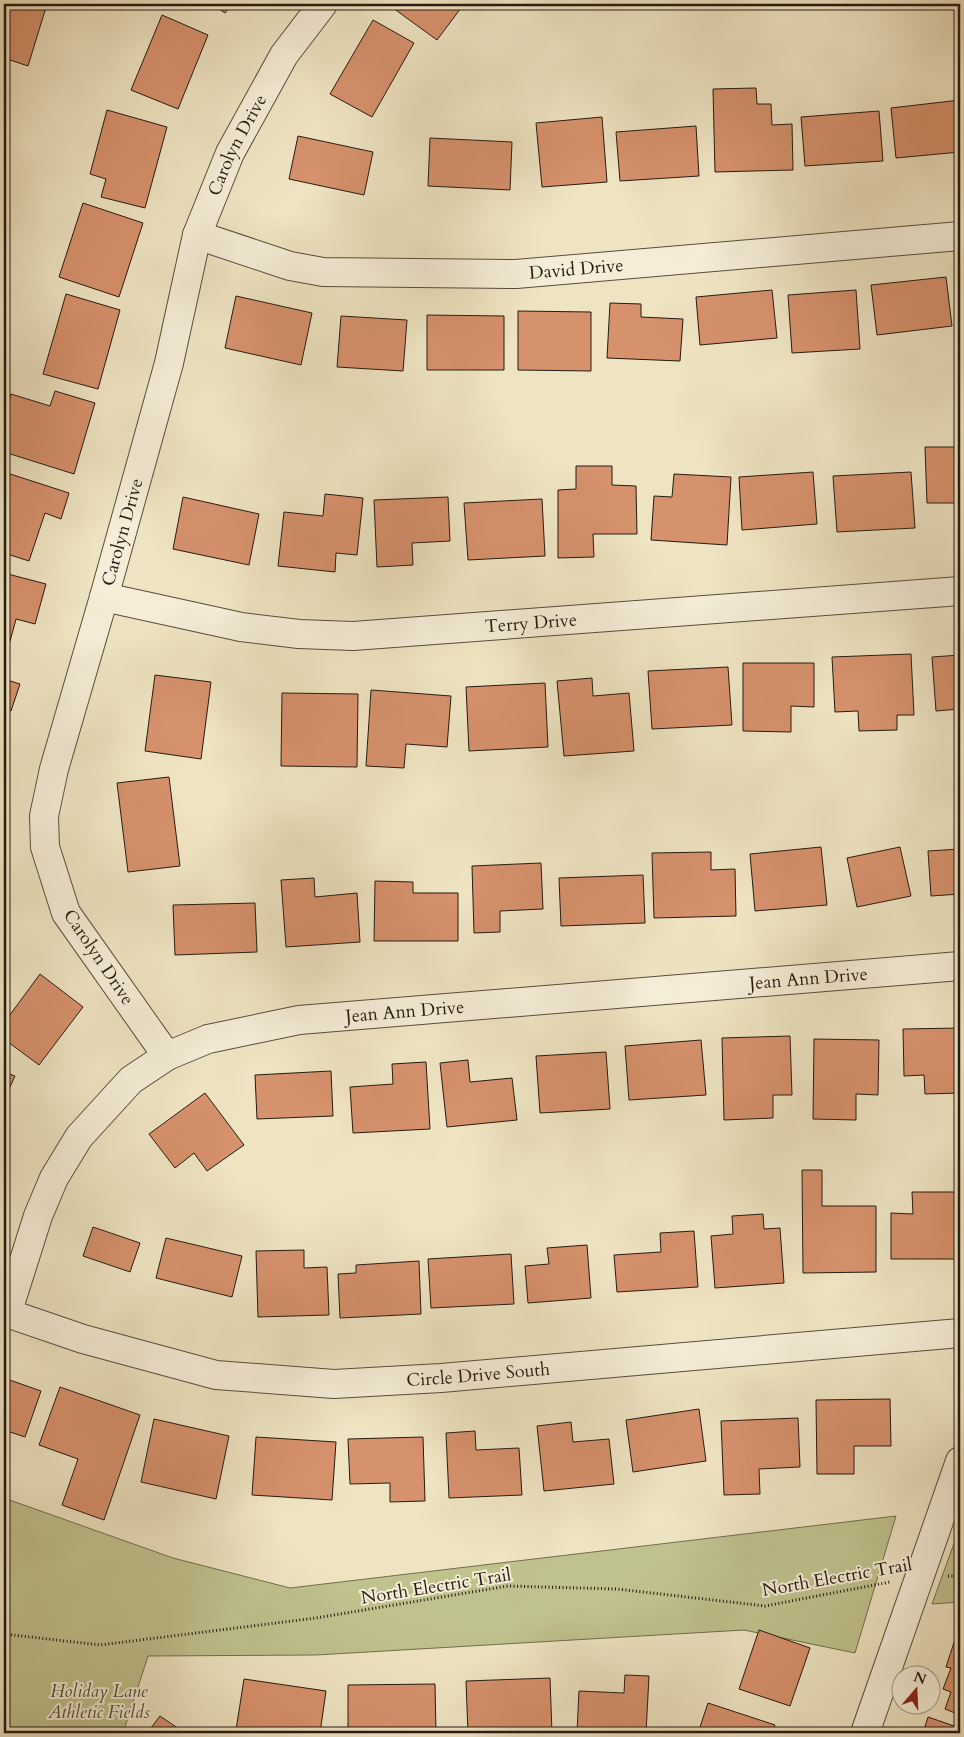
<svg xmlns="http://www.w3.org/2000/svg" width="964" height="1737" font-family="Cardo,serif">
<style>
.green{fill:#c0c28e;stroke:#736e50}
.building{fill:#d6916d;stroke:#261a11}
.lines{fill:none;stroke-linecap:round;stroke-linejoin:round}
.minor-casing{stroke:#584c3d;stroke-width:30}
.path{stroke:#261a11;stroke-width:3;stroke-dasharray:1 2.5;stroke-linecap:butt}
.minor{stroke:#f5edd7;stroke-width:28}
.labels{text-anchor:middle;stroke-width:4;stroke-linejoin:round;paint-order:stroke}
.street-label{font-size:18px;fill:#261a11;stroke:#f5edd7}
.park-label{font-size:18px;font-style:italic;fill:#544c36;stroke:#f5edd7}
</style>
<rect width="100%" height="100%" fill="#efe4c2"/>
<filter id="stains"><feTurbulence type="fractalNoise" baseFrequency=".004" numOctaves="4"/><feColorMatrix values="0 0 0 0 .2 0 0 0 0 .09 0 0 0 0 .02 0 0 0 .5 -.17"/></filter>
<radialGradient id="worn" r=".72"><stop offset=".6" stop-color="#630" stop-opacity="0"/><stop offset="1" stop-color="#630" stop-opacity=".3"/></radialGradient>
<g class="green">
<path d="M4 1498 173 1558 290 1588 896 1516 855 1653 744 1630 316 1655 148 1656 123 1733H4Z"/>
<path d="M960 1527V1602L932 1604Z"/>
</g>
<g class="building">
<path d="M4 4H47L28 66 4 58Z"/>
<path d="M212 4H231L225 13Z"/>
<path d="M396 4H464L437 40 393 8Z"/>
<path d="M162 15 208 35 178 109 131 90Z"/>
<path d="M373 20 414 43 372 117 330 94Z"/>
<path d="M756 88 757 104H771L772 125 792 124 793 170 715 172 713 89Z"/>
<path d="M960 100V152L896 158 891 108Z"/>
<path d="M107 110 167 127 145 208 101 197 106 179 90 174Z"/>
<path d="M879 111 883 161 805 166 801 117Z"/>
<path d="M602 117 607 182 542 187 536 123Z"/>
<path d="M696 126 699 176 620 181 616 132Z"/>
<path d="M298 136 373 152 364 195 289 179Z"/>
<path d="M430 138 512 142 510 190 428 186Z"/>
<path d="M83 203 143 223 119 297 59 277Z"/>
<path d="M946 277 952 326 877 335 871 285Z"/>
<path d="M772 290 777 338 700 345 696 297Z"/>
<path d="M856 290 860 349 792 353 788 295Z"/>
<path d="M66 294 120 310 98 389 43 374Z"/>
<path d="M236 296 312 313 301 365 225 348Z"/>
<path d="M610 303 641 304V317L683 319 680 361 607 358Z"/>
<path d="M518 311 591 312V371L518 370Z"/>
<path d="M427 315 504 316V370H427Z"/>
<path d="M341 316 407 320 403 371 337 367Z"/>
<path d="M55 391 95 403 74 474 4 452V419L11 394 50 406Z"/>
<path d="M925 447H960V503H927Z"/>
<path d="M576 466H612V485L636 486 637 534H593L594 557 558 558V490L576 489Z"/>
<path d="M4 472 69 493 61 519 45 513 29 561 4 553Z"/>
<path d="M813 472 817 524 742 530 739 477Z"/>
<path d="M911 472 915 528 837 532 833 476Z"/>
<path d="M674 474 731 477 727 545 651 540 654 496 672 497Z"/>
<path d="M325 494 363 498 357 555 336 553 335 572 278 566 284 512 323 516Z"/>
<path d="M183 497 259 514 249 565 173 549Z"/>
<path d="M448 497 450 541 412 543 413 565 377 567 374 500Z"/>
<path d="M542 499 545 556 468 560 464 503Z"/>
<path d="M4 573 46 584 35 624 16 619 9 645 4 644Z"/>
<path d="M911 654 914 715H897V730L859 731 858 711 835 712 832 657Z"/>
<path d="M960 655V709L936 711 932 657Z"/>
<path d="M743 663H814V707L791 706V732L743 731Z"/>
<path d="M728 667 732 725 652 729 648 671Z"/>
<path d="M155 675 211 682 201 759 145 751Z"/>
<path d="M592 678 593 696 629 693 634 751 564 756 557 681Z"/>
<path d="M4 679 20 684 11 711 4 709Z"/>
<path d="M545 683 548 747 469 751 466 687Z"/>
<path d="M371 690 451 696 447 747 406 744 404 768 366 766Z"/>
<path d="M282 693 358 694 357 767 281 766Z"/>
<path d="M169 777 180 866 128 872 117 783Z"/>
<path d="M821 847 827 905 755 911 750 854Z"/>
<path d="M900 847 911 896 857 907 847 858Z"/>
<path d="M960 849V894L931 896 928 851Z"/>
<path d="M711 852V870L735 869 736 916 654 918 652 853Z"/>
<path d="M541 863 543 909 500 911V932L474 933 472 866Z"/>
<path d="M643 875 645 923 561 926 559 878Z"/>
<path d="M314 878 315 897 357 893 360 942 286 947 281 880Z"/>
<path d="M375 881 413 882V893H458V941H374Z"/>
<path d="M255 903 257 952 175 955 173 905Z"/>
<path d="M40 974 83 1007 39 1065 4 1039V1023Z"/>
<path d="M960 1028V1093L925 1094 924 1075 904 1076 903 1029Z"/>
<path d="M790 1036 792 1095H773V1118L724 1120 722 1038Z"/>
<path d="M814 1039 879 1040 878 1095 856 1094V1120L813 1119Z"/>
<path d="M701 1040 706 1095 629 1100 625 1046Z"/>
<path d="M606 1052 610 1109 540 1113 536 1056Z"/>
<path d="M468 1060 470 1082 512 1078 517 1120 447 1127 440 1063Z"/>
<path d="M426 1062 430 1129 353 1133 350 1087 393 1084 392 1064Z"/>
<path d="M331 1071 333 1116 257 1119 255 1075Z"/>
<path d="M4 1072 15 1076 4 1100Z"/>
<path d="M205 1093 244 1145 207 1171 194 1153 175 1168 149 1134Z"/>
<path d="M802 1170H822V1206H876V1272L803 1273Z"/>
<path d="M912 1192H960V1259H891V1213L913 1214Z"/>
<path d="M763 1214 764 1229 780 1228 784 1283 715 1288 711 1236 733 1234 732 1216Z"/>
<path d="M93 1227 140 1243 130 1272 83 1256Z"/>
<path d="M694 1231 698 1287 617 1292 614 1255 661 1252 660 1233Z"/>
<path d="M166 1238 242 1256 232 1297 156 1278Z"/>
<path d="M587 1245 591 1298 528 1303 525 1266 549 1264 547 1248Z"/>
<path d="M304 1250V1268L327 1267 329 1315 258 1317 256 1251Z"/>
<path d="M511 1254 514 1304 431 1308 428 1259Z"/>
<path d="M419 1261 421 1314 340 1318 338 1274 356 1273V1265Z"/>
<path d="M4 1378 41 1391 25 1437 4 1430Z"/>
<path d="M60 1387 140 1415 104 1520 62 1505 78 1459 39 1445Z"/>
<path d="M890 1399 891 1446H854V1474H817L816 1400Z"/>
<path d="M699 1409 706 1461 633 1472 626 1420Z"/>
<path d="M798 1418 800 1467 759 1469 760 1494 724 1495 721 1421Z"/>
<path d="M154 1419 229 1436 216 1499 141 1482Z"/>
<path d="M571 1422 573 1442 609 1439 614 1484 544 1491 537 1426Z"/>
<path d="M475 1431 476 1450 519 1448 522 1495 449 1498 446 1433Z"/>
<path d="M256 1437 336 1442 332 1500 252 1495Z"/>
<path d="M423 1437 425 1501 390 1502V1483L350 1484 348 1439Z"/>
<path d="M960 1624V1715L945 1709 951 1692 943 1689 951 1668 946 1667Z"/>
<path d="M759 1630 810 1648 790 1706 739 1689Z"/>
<path d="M625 1675 649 1676 646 1733 577 1732 579 1691 624 1693Z"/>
<path d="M550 1678 552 1733H468L466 1681Z"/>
<path d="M244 1679 326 1691 320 1733H260L236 1730Z"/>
<path d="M435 1684 436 1733H348V1685Z"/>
<path d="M708 1703 775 1725 772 1733H698Z"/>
<path d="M160 1716 185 1733H147Z"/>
<path d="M928 1717 960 1728V1733H923Z"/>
</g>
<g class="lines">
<defs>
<g id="minor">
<path id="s1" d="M197 235 290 266 323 272 516 274 960 236"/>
<path id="s2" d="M104 597 241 627 299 634 353 636 960 591"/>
<path id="s3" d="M167 1056 66 913 45 847 44 816 54 769 104 597 169 363 197 235 230 153 284 55 323 4"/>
<path id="s4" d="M4 1312 83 1339 216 1375 334 1384 441 1378 960 1333"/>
<path id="s5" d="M7 1314 38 1216 54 1178 79 1137 131 1080 167 1056 208 1039 299 1020 960 966"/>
<path d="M865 1733 960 1461"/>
</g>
</defs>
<use href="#minor" class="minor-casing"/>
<g class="path">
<path d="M948 1576H960"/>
<path d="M4 1634 100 1645 316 1618 508 1586 617 1589 765 1606 890 1582"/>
</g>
<use href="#minor" class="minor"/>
</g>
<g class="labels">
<g class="street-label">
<text dy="6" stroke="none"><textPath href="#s3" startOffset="975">Carolyn Drive</textPath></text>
<text dy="6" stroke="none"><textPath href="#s1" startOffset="385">David Drive</textPath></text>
<text dy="6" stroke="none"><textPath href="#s3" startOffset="570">Carolyn Drive</textPath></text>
<text dy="6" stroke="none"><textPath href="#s2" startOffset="431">Terry Drive</textPath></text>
<text transform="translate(99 957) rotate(56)" y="6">Carolyn Drive</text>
<text dy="6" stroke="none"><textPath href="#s5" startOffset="961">Jean Ann Drive</textPath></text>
<text dy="6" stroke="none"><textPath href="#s5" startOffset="556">Jean Ann Drive</textPath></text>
<text dy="6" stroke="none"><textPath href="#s4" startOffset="484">Circle Drive South</textPath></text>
<text transform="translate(837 1577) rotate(-10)" y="6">North Electric Trail</text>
<text transform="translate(436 1586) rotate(-9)" y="6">North Electric Trail</text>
</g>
<g class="park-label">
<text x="99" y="1697">Holiday Lane<tspan x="99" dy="21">Athletic Fields</tspan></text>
</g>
</g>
<rect width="964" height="1737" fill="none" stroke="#efe4c2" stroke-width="20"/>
<rect x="5" y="5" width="954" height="1727" fill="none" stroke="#261a11" stroke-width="2.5"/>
<rect x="10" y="10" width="944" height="1717" fill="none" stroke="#261a11"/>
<g transform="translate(916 1690) rotate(19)"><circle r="24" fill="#f5edd7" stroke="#a29988"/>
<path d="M0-4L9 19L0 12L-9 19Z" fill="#8f2418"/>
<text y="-8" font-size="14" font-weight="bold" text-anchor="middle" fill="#261a11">N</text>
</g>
<rect width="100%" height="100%" filter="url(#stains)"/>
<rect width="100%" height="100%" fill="url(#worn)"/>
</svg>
